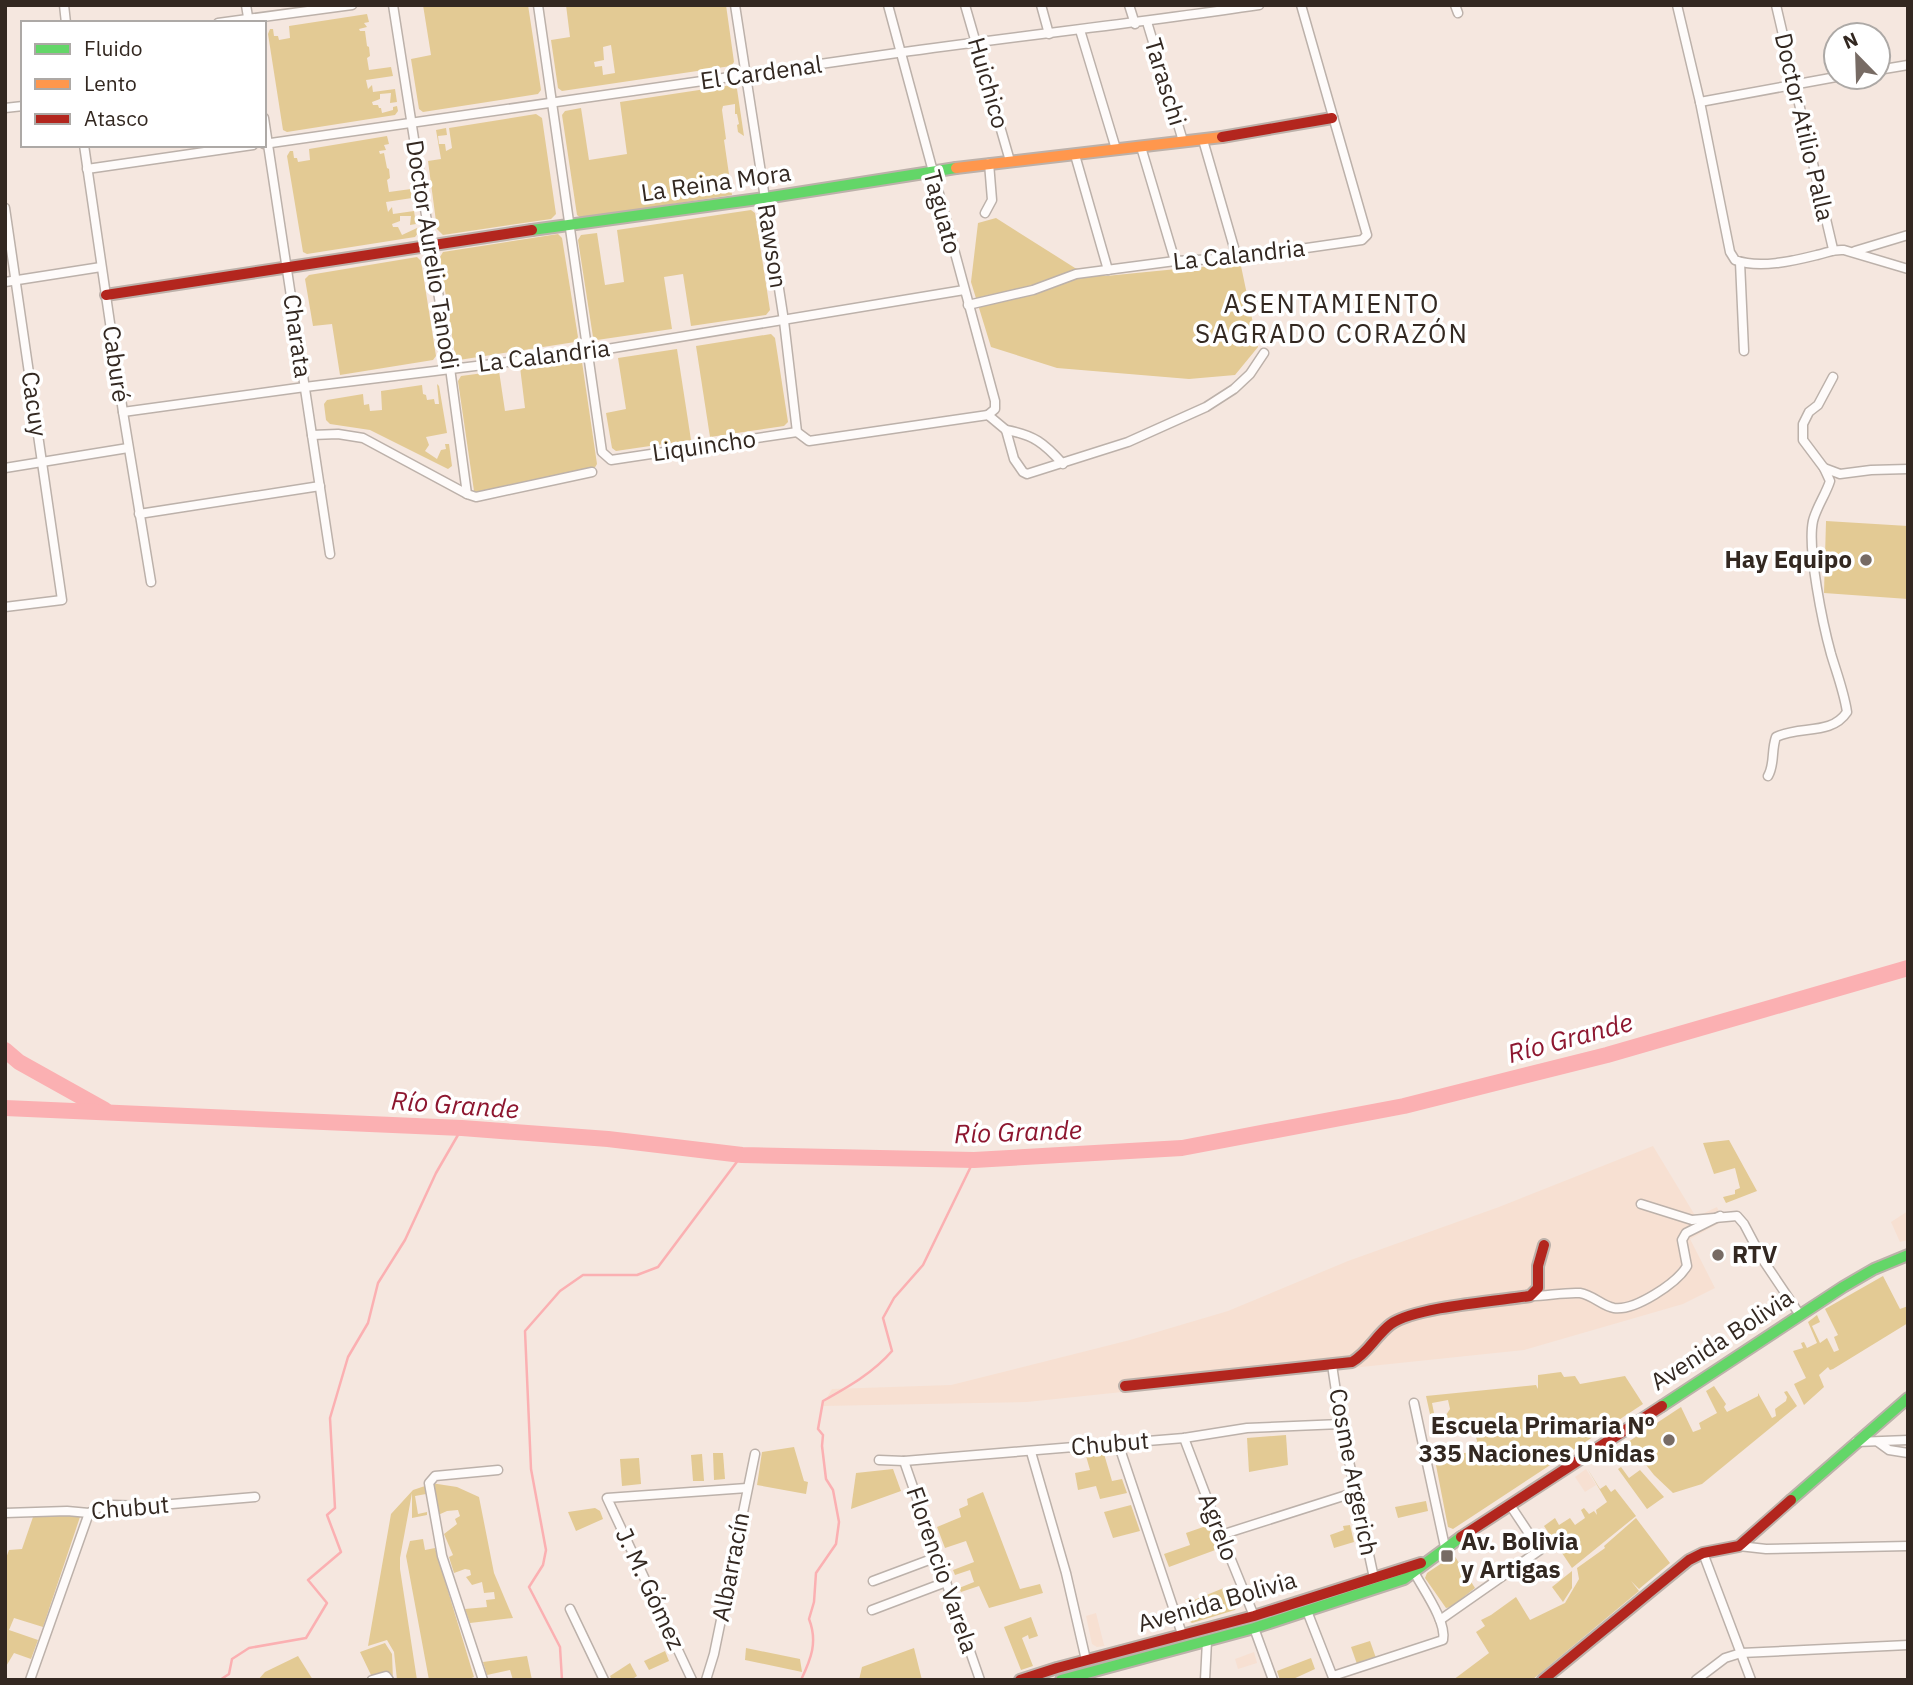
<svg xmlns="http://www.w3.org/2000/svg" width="1913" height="1685" font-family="'IBM Plex Sans',sans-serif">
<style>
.built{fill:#f7e0d2}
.green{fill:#e3ca94;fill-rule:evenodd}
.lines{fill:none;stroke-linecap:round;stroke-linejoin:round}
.stream{stroke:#fbb0b2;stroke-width:2.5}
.river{stroke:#fbb0b2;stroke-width:16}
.street-casing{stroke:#bcb1aa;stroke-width:11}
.fast-casing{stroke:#bcb1aa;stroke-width:14}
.slow-casing{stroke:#bcb1aa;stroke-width:14}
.jam-casing{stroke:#bcb1aa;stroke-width:14}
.street{stroke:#fefbfa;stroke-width:8}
.fast{stroke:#63d668;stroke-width:10}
.slow{stroke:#ff974d;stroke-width:10}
.jam{stroke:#b3261e;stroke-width:10}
.poi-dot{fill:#776b64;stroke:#fff;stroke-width:2.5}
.labels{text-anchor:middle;stroke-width:7;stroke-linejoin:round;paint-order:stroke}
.street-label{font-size:24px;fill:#332821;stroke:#fff}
.poi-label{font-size:24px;font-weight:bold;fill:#332821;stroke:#fff;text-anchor:end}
.neighbourhood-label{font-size:26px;letter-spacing:2px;fill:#332821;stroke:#fff}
.water-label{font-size:26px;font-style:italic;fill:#8d162f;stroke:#fff}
</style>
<rect width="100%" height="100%" fill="#f5e7df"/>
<g class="built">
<path d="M1653 1146 1696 1217 1717 1207 1723 1221 1690 1239 1715 1288 1683 1304 1524 1350 1027 1402 822 1406 832 1389 951 1385 1130 1340 1228 1311 1348 1261 1499 1207Z"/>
<path d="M1908 1211V1240L1900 1242 1891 1222Z"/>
<path d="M1586 1469 1596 1485 1585 1492 1575 1477Z"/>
<path d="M1096 1613 1104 1645 1105 1646 1097 1647 1092 1644 1086 1616Z"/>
<path d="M1254 1652 1257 1663 1238 1669 1235 1659Z"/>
</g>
<g class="green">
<path d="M423 5H528L541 90 538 94 423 112 419 109 411 59 431 55Z"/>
<path d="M566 5H614L615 7 726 5 734 62 731 66 562 91 558 88 551 40 570 37ZM611 45 615 73 603 75 602 66 595 67 594 62 604 60 603 47Z"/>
<path d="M367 14 369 22 364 23 367 27 359 29 360 31H365L367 46 369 47 370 56 367 58 369 70 391 67 393 76 366 80 368 89 372 85 373 92 395 89 397 102 390 103 391 93 380 94V99L372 102 373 105H378L379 108H381L382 113 393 110V107L397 106 398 111 395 115 287 132 283 130 268 34 270 29H273L274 36H278L279 40 290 38 289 26Z"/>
<path d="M732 85 737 89 744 136 738 132 737 125 739 124 737 114H735V104L723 106 722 110 726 139 724 140 732 195 581 218 577 215 562 115 565 111 581 108 589 160 627 154 620 102Z"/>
<path d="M536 114 542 118 556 214 551 219 443 235 437 229 428 161 441 159 436 130 446 128 447 135 438 136 439 144H445L446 151 452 148 449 128Z"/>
<path d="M387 136 389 144 384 145 386 150 379 151 380 154 384 153 387 168 389 169 390 178 387 180 389 192 411 189 412 198 386 202 388 212 392 207 393 214 414 211 416 224 410 225 411 216H400V221L392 224 393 227H398L402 235 417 228 418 233 415 237 307 254 303 252 287 156 290 151H293L294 158H297L298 162 310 160 309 149Z"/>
<path d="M751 210 755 213 770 310 766 315 691 326 683 274 664 277 672 329 597 340 593 337 578 240 581 235 597 233 605 285 624 282 617 230Z"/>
<path d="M996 218 1075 268 1106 276 1197 267 1241 266 1258 347 1235 375 1189 379 1057 368 991 347 971 282 978 223Z"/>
<path d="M558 234 562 238 578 337 575 342 459 360 455 356 440 257 443 252Z"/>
<path d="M417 257 421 261 436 356 433 360 340 375 332 324 313 326 305 279 309 275Z"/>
<path d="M771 334 775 338 788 422 784 426 710 437 696 346Z"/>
<path d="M677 349 691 440 616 451 612 448 606 413 626 409 618 358Z"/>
<path d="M578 359 582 362 597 464 594 469 479 494 474 491 458 381 461 376 499 371 505 411 525 408 520 367Z"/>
<path d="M437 384 439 386 447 433 426 437 429 445 425 451 437 459 441 450 446 449 445 444H449L452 466 448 469 370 430 330 424 326 420 324 404 327 400 363 394 364 405 369 404 370 411 382 410 381 391 422 385 423 394 426 395 427 400 434 399 435 404H439Z"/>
<path d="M1826 521 1908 526V599L1824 593Z"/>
<path d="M1729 1140 1757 1191 1726 1203 1723 1197 1735 1194V1190L1740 1188 1735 1168 1714 1174 1703 1143Z"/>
<path d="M1883 1276 1900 1309 1908 1306V1323L1833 1369 1830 1370 1828 1367 1819 1375 1824 1387 1804 1405 1794 1384 1806 1378 1793 1351 1803 1348 1801 1343 1804 1342 1807 1348 1817 1343 1808 1322 1817 1315 1820 1322 1812 1326 1820 1343 1827 1338 1834 1352 1839 1350 1834 1337 1838 1335 1825 1309Z"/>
<path d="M1561 1372 1564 1377 1575 1376 1580 1384 1625 1376 1643 1404 1453 1529 1448 1527 1434 1455 1480 1452 1473 1426 1454 1430 1452 1420 1448 1421 1446 1415 1450 1409 1448 1400 1432 1403 1434 1413 1430 1414 1426 1396 1536 1385 1538 1389V1375Z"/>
<path d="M1714 1386 1726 1404 1724 1407 1727 1412 1758 1396V1393L1772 1418 1776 1416 1775 1409 1786 1401 1787 1397 1784 1392 1787 1391 1797 1406 1702 1484 1673 1493 1654 1475 1628 1442 1681 1407 1693 1432 1701 1429 1699 1423 1717 1413 1706 1391Z"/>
<path d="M1286 1435 1288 1465 1249 1472 1247 1438Z"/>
<path d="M794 1447 804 1481 808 1482 806 1494 757 1485 762 1452Z"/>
<path d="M713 1453H723L725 1479 714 1480Z"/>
<path d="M702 1454 704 1481H693L691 1455Z"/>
<path d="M1104 1454 1112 1481 1122 1479 1127 1493 1100 1499 1096 1486 1078 1490 1075 1473 1090 1470 1086 1456Z"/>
<path d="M639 1458 641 1484 622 1486 620 1459Z"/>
<path d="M1621 1467 1629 1478 1640 1470 1664 1497 1647 1509 1618 1469Z"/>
<path d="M1587 1468 1600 1489 1606 1485 1611 1492 1615 1489 1636 1516 1572 1568 1544 1526 1555 1518 1559 1525 1570 1518 1575 1525 1585 1518 1581 1510 1584 1508 1589 1514 1594 1511 1597 1515 1596 1510 1607 1502Z"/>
<path d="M893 1469 901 1491 851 1509 856 1473Z"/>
<path d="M431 1483 457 1487 479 1497 494 1573 513 1618 470 1623 465 1609 487 1607 486 1600 495 1599 494 1592 484 1593 482 1582 472 1585 466 1577 471 1575 470 1570 465 1569 454 1573 449 1557 453 1555 444 1534 457 1524 455 1519 460 1516 458 1510 447 1511 438 1515Z"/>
<path d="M425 1486 426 1494 415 1496 418 1514 427 1512V1515L412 1518V1493L400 1558V1569L417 1680H397L394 1652 387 1640 368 1646 391 1514 413 1490Z"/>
<path d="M983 1492 1020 1589 1040 1584 1043 1593 989 1608 979 1586 961 1592 959 1588 974 1582 970 1570 955 1575 953 1570 974 1562 966 1541 945 1548 937 1527 961 1517 959 1509 968 1505 967 1499Z"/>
<path d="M1426 1501 1428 1511 1398 1518 1395 1507Z"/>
<path d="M1131 1505 1140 1531 1113 1538 1104 1512Z"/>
<path d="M595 1508 600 1511 603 1519 576 1531 568 1512Z"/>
<path d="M78 1513 80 1517 43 1627 14 1618 9 1630 38 1640 31 1659 14 1653 5 1668V1561L9 1550 22 1549 33 1517Z"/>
<path d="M1636 1518 1670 1563 1639 1589 1631 1581 1639 1591 1532 1680H1453L1489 1653 1476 1632 1485 1626 1481 1620 1491 1615 1516 1597 1530 1620 1565 1603 1579 1579 1577 1568 1605 1548 1604 1546Z"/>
<path d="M1209 1525 1218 1549 1169 1567 1164 1554 1190 1545 1186 1533Z"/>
<path d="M1350 1525 1354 1542 1334 1548 1330 1535 1344 1530 1343 1526Z"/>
<path d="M423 1539 425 1550 435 1548 474 1677 467 1680H429L406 1556 410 1541Z"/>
<path d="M1454 1555 1475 1588 1451 1607 1446 1608 1425 1578 1427 1573Z"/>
<path d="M1572 1571V1588L1563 1602 1552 1587Z"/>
<path d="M1231 1585 1238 1603 1235 1610 1192 1623 1187 1620 1182 1605Z"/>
<path d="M1031 1617 1038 1636 1029 1639 1028 1635 1022 1638 1033 1666 1021 1670 1004 1627Z"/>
<path d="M1251 1621 1252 1624 1039 1680H1031Z"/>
<path d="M1370 1641 1376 1658 1357 1664 1351 1647Z"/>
<path d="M385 1643 392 1654 393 1680 386 1674 371 1675 360 1652Z"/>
<path d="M746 1648 800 1659 802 1672 745 1660Z"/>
<path d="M914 1648 922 1680H859L862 1667Z"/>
<path d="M665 1651 669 1661 649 1670 644 1661Z"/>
<path d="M298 1656 313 1680H258L265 1672Z"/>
<path d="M527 1656 532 1680H513L510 1670 487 1675 483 1662Z"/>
<path d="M1311 1658 1315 1669 1291 1680H1280L1277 1671Z"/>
<path d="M630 1663 637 1676 631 1680H612L610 1676Z"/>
</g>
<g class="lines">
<g class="stream">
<path d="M220 1680 229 1674 232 1659 249 1648 306 1638 327 1603 308 1580 341 1552 327 1515 335 1508 330 1418 348 1357 368 1323 378 1283 405 1240 436 1173 462 1128"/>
<path d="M562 1680 560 1647 529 1587 543 1565 546 1550 531 1469 525 1331 560 1291 583 1275H637L658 1267 742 1155"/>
<path d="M801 1680C811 1659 818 1642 809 1619L814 1602 816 1573 836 1544 839 1522 833 1490 826 1479 822 1446 823 1435 818 1429 823 1401C848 1387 873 1373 892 1351L883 1318 894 1298 923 1265 974 1160"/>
</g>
<g class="river">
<path d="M5 1050 19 1062 105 1110"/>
<path d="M5 1108 462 1128 608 1139 742 1155 974 1160 1182 1148 1404 1106 1607 1055 1908 968"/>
</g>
<defs>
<g id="street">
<path d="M64 5 66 23"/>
<path d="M246 5 249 23"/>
<path d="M393 5 450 368 467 494 476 497 592 472"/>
<path d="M538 5 602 452 611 460 797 432"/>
<path d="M735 5 784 321 797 432 809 441 988 415"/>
<path d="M888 5 995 401V409L988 415"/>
<path d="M965 5 1010 161"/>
<path d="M1041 5 1049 34"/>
<path d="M1129 5 1135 24"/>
<path d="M1455 5 1458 13"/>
<path d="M1677 5 1700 102 1730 252 1735 260C1759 269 1793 261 1817 255 1827 253 1833 249 1844 250L1908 269"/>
<path d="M1776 5 1833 249"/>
<path d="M1147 22 1183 141"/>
<path d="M218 23 352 5"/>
<path d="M1080 30 1116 149"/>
<path d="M1878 70 1908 65"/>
<path d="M1700 102 1836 77"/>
<path d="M5 108 23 106"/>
<path d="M264 118 330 554"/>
<path d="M1203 140 1237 258"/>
<path d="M264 144C475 114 686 83 897 53 1018 36 1138 23 1259 5"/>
<path d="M84 145 123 412 151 582"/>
<path d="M1141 147 1175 261"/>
<path d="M1075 155 1108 270"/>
<path d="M87 169 253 145"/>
<path d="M5 208 62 600 5 607"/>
<path d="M985 213 992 200 989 163"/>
<path d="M1855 251 1908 235"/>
<path d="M1740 262 1744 351"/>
<path d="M5 282 101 267"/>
<path d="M968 305 1033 290 1076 274 1175 261 1237 258 1362 240 1367 235 1301 5"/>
<path d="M1833 377 1818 405 1809 412 1803 424V440L1824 468 1840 474 1871 470 1908 469"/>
<path d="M123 412 305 387 589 352 964 290"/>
<path d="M988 415 1006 430 1014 459 1023 472 1027 474 1128 442 1206 407 1234 389 1250 374 1264 353"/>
<path d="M1006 430C1034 435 1044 443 1063 464"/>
<path d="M312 435 338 434 363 438 467 494"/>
<path d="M5 468 128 448"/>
<path d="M139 514 320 486"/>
<path d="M1768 776C1775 764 1771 751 1776 737 1800 725 1831 736 1847 712 1844 692 1837 674 1831 654 1823 625 1807 549 1813 521 1816 508 1826 494 1830 481L1824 468"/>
<path d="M1641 1204 1692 1220 1737 1216 1744 1224 1763 1260 1800 1315"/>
<path d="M1531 1296C1547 1296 1564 1292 1580 1293 1593 1295 1602 1306 1614 1308 1635 1311 1677 1283 1687 1266L1682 1240 1686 1233 1720 1216"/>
<path d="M1332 1365 1341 1424 1374 1578"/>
<path d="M1414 1403 1445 1547"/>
<path d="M1184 1438 1221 1535 1254 1616"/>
<path d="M1856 1442 1908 1440"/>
<path d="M1878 1442 1889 1450 1908 1453"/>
<path d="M1118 1443 1182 1634"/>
<path d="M1031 1452 1066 1573 1086 1660"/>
<path d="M879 1460 904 1461 1184 1438 1247 1428 1341 1424"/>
<path d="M904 1461 980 1680"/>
<path d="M5 1513 67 1511 89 1513 98 1508 112 1505 148 1506 255 1497"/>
<path d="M1221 1535 1356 1492"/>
<path d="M1739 1546 1766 1549 1908 1546"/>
<path d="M1703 1553 1751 1680"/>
<path d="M873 1581 937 1557"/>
<path d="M570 1609 604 1680"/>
<path d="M872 1610 946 1582"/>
<path d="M1307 1611 1334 1680"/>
<path d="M1440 1620 1540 1550 1510 1505"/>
<path d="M1254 1628 1273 1680"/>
<path d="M1333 1676 1443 1640C1447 1622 1423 1589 1414 1572"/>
<path d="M30 1680 89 1513"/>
<path d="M372 1680 386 1676 389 1680"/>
<path d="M483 1680 442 1556 429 1483 435 1476 498 1470"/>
<path d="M692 1680 607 1498 747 1488"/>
<path d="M706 1680 714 1654 755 1454"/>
<path d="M1205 1680 1207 1641"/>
<path d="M1696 1680 1725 1658 1741 1653 1908 1645"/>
</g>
<g id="fast">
<path d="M532 230 765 198 956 168"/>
<path d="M1662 1406 1843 1287 1874 1269 1908 1255"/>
<path d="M1791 1500 1908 1398"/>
<path d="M1061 1680 1254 1628 1404 1579 1461 1537"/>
</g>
<path id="slow" d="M956 168 1222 137"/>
<g id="jam">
<path d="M1222 137 1332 118"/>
<path d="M106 295 532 230"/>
<path d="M1125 1386 1352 1362C1369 1352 1376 1335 1391 1324 1415 1307 1497 1301 1530 1296L1538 1288V1266L1544 1245"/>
<path d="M1461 1537 1662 1406"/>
<path d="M1020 1680 1057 1668 1254 1616 1421 1563"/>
<path d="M1543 1680 1689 1560 1703 1553 1739 1546 1791 1500"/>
</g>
</defs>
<use href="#street" class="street-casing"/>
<use href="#fast" class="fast-casing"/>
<use href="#slow" class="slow-casing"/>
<use href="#jam" class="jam-casing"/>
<use href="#street" class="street"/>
<use href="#fast" class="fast"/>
<use href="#slow" class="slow"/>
<use href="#jam" class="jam"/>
</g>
<g class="poi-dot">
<circle cx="1866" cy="560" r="7"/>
<circle cx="1718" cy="1255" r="7"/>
<circle cx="1669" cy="1440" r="7"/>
<rect x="1440" y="1549" width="14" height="14" rx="3.5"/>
</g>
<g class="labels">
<g class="street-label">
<text transform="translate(761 73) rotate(-8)" y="8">El Cardenal</text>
<text transform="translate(1165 82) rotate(73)" y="8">Taraschi</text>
<text transform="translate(988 83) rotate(74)" y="8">Huichico</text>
<text transform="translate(1804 127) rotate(77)" y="8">Doctor Atilio Palla</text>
<text transform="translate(716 183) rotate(-8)" y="8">La Reina Mora</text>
<text transform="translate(942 212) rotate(75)" y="8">Taguato</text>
<text transform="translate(772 246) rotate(81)" y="8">Rawson</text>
<text transform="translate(432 255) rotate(81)" y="8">Doctor Aurelio Tanodi</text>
<text transform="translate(1239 255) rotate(-6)" y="8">La Calandria</text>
<text transform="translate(297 336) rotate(82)" y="8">Charata</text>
<text transform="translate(544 356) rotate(-7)" y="8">La Calandria</text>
<text transform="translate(116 364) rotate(82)" y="8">Caburé</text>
<text transform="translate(34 404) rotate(82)" y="8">Cacuy</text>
<text transform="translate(704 446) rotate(-8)" y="8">Liquincho</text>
<text transform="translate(1722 1340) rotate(-33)" y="8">Avenida Bolivia</text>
<text transform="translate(1110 1444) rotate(-5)" y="8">Chubut</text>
<text transform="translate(1353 1472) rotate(79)" y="8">Cosme Argerich</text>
<text transform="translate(130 1508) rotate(-5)" y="8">Chubut</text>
<text transform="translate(1218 1527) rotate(69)" y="8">Agrelo</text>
<text transform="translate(731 1567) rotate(-79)" y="8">Albarracín</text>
<text transform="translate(942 1570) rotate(71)" y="8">Florencio Varela</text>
<text transform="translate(650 1589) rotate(65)" y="8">J. M. Gómez</text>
<text transform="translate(1217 1602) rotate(-16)" y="8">Avenida Bolivia</text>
</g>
<g class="poi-label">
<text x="1852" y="568">Hay Equipo</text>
<text x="1732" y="1263" text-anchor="start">RTV</text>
<text x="1655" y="1434">Escuela Primaria Nº<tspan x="1655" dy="28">335 Naciones Unidas</tspan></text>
<text x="1461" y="1550" text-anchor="start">Av. Bolivia<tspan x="1461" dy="28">y Artigas</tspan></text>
</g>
<g class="neighbourhood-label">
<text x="1332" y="313">ASENTAMIENTO<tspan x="1332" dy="30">SAGRADO CORAZÓN</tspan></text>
</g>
<g class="water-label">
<text transform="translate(1570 1038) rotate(-15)" y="9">Río Grande</text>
<text transform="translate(455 1105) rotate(4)" y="9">Río Grande</text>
<text transform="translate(1018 1132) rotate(-2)" y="9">Río Grande</text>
</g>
</g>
<rect width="1913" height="1685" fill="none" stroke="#332821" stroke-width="14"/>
<rect x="21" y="21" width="245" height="126" fill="#ffffff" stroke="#ada9a6" stroke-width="2"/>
<rect x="35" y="44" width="35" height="10" fill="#63d668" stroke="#ada9a6" stroke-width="2"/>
<text x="84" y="56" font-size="21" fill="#332821">Fluido</text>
<rect x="35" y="79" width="35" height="10" fill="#ff974d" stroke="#ada9a6" stroke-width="2"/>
<text x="84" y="91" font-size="21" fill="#332821">Lento</text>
<rect x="35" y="114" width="35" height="10" fill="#b3261e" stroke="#ada9a6" stroke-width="2"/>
<text x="84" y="126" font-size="21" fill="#332821">Atasco</text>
<g transform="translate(1857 56) rotate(337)"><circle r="33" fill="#ffffff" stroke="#ada9a6" stroke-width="2"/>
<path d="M0-5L12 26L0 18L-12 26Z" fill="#776b64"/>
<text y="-10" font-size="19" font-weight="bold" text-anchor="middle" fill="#332821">N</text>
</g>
</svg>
